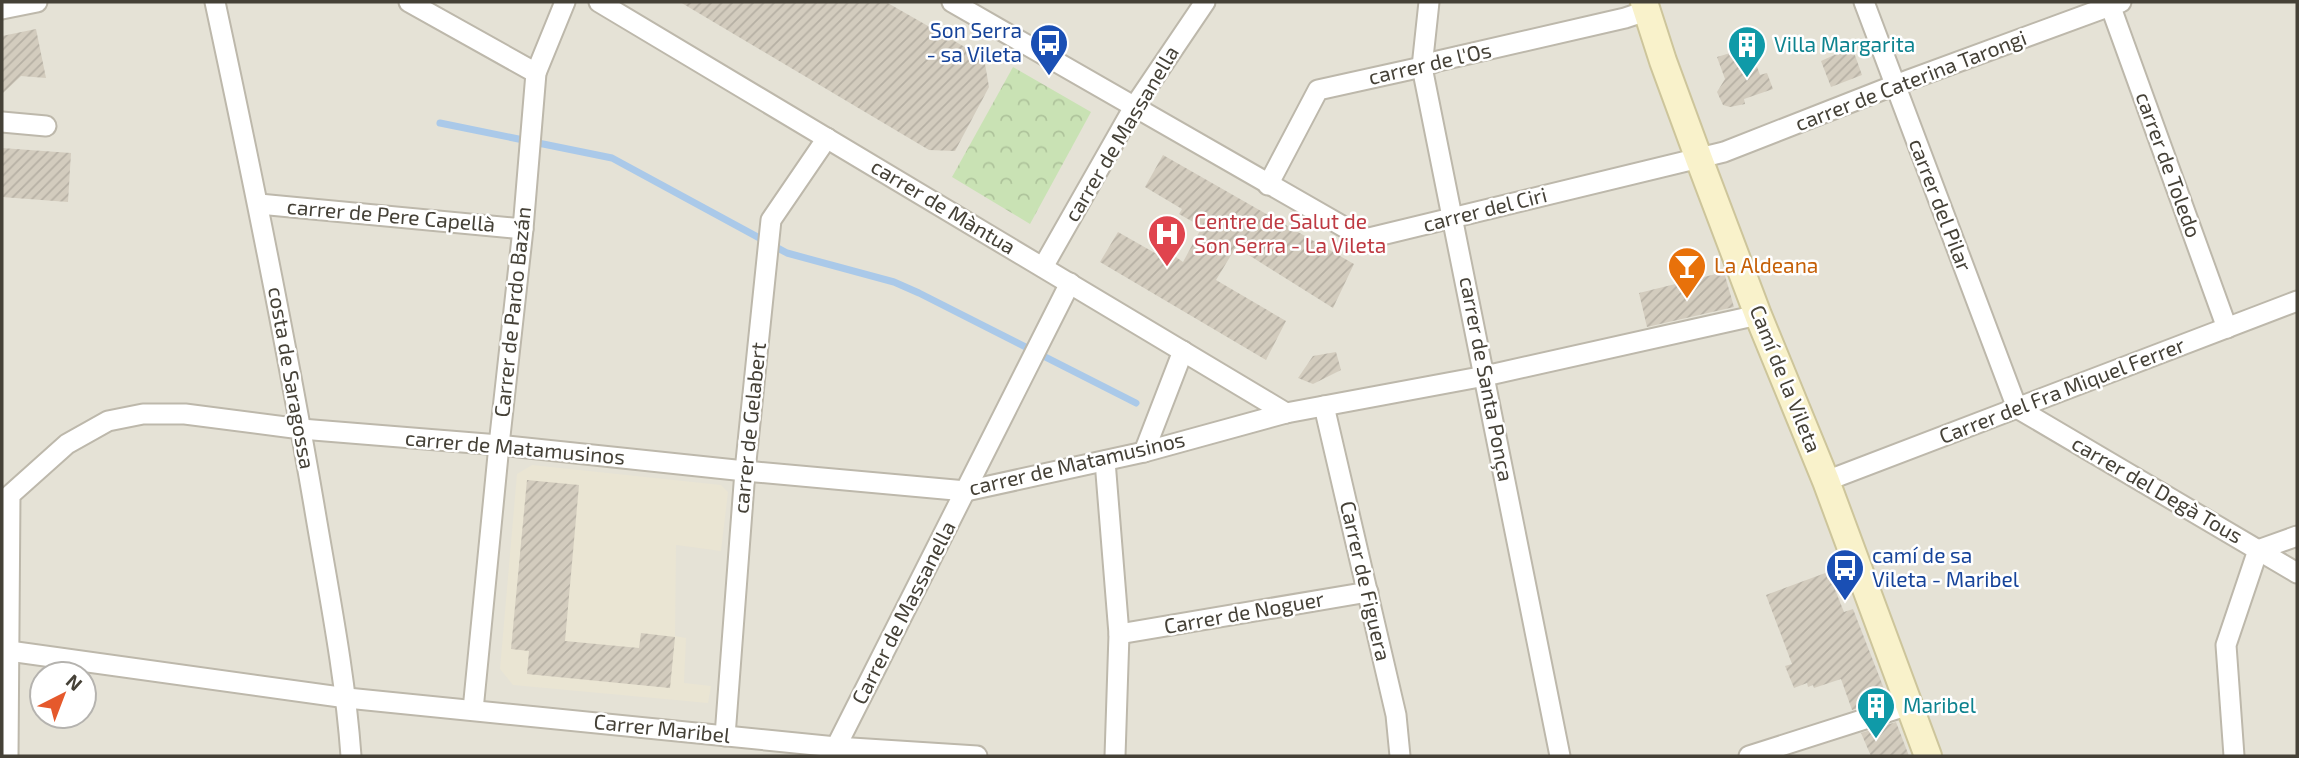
<svg xmlns="http://www.w3.org/2000/svg" width="2299" height="758" font-family="'Exo 2',sans-serif">
<style>
.residential{fill:#e5e2d6;fill-rule:evenodd}
.education{fill:#eae5d3}
.forest{fill:url(#forest-crowns)}
.lines{fill:none;stroke-linecap:round;stroke-linejoin:round}
.stream{stroke:#aac9e9;stroke-width:7}
.building{fill:url(#building-hatch)}
.street-casing{stroke:#bdb8ab;stroke-width:23}
.secondary-casing{stroke:#cdc59b;stroke-width:30}
.street{stroke:#fff;stroke-width:19}
.secondary{stroke:#f9f2cb;stroke-width:26}
.labels{text-anchor:middle;stroke-width:5;stroke-linejoin:round;paint-order:stroke}
.transit-label{font-size:21px;fill:#164399;stroke:#fff;text-anchor:end}
.culture-label{font-size:21px;fill:#0d838f;stroke:#fff;text-anchor:start}
.street-label{font-size:21px;fill:#454137;stroke:#fff}
.health-label{font-size:21px;fill:#be3a42;stroke:#fff;text-anchor:start}
.food-label{font-size:21px;fill:#c56008;stroke:#fff;text-anchor:start}
</style>
<defs>
<pattern id="forest-crowns" width="20" height="18" patternUnits="userSpaceOnUse" patternTransform="scale(1.75)"><rect width="20" height="18" fill="#c9e2b4"/><path d="M2 6a3 3 0 1 1 6 0M12 15a3 3 0 1 1 6 0" fill="none" stroke="#aec39b"/></pattern>
<pattern id="building-hatch" width="6" height="6" patternUnits="userSpaceOnUse" patternTransform="scale(1.75)"><rect width="6" height="6" fill="#d3ccbe"/><path d="M-1 1l2-2M0 6l6-6M5 7l2-2" fill="none" stroke="#b6b0a4"/></pattern>
</defs>
<rect width="100%" height="100%" fill="#f2f0e8"/>
<path class="residential" d="M2 2H2297V756H2ZM42 674H84V716H42Z"/>
<path class="education" d="M532 465 721 485 728 492 721 551 676 545 675 636 686 638 684 683 711 686 708 703 513 685 500 669 517 474Z"/>
<path class="forest" d="M1013 67 1091 112 1030 224 952 177Z"/>
<g class="lines">
<path class="stream" d="M440 123 612 158 787 253 894 282 919 293 1136 403"/>
</g>
<g class="building">
<path d="M680 2H886L984 58 989 87 955 151 929 150Z"/>
<path d="M36 29 46 78 21 76 2 94V36Z"/>
<path d="M1750 47 1760 75 1767 73 1773 89 1744 99 1745 104 1730 107 1723 105 1717 92 1725 79 1717 57Z"/>
<path d="M1852 47 1862 75 1831 87 1821 61Z"/>
<path d="M2 148 71 153 68 202 2 197Z"/>
<path d="M1163 155 1354 264 1333 308 1236 247 1216 280 1286 321 1266 360 1100 262 1118 232 1162 257 1166 250 1183 262 1202 227 1179 214 1182 209 1145 187Z"/>
<path d="M1724 272 1734 307 1647 327 1639 293Z"/>
<path d="M1336 352 1341 370 1313 384 1298 378 1313 356Z"/>
<path d="M527 480 579 485 565 641 639 648 641 633 675 637 670 688 527 674 529 651 511 649Z"/>
<path d="M1828 572 1844 612 1853 609 1888 699 1852 710 1841 679 1814 688 1813 685 1808 687 1807 683 1794 688 1785 666 1792 664 1766 595Z"/>
<path d="M1896 722 1909 756H1871L1861 733Z"/>
</g>
<g class="lines">
<defs>
<g id="street">
<path d="M215 2C251 169 285 336 314 505 328 589 345 672 351 756"/>
<path d="M409 2 536 73"/>
<path d="M599 2 1286 413"/>
<path d="M952 2 1365 239 1724 152 1895 85 2121 2"/>
<path d="M1429 2 1422 67 1560 756"/>
<path d="M1864 2 2017 408 2297 573"/>
<path d="M2109 2 2227 328"/>
<path d="M2 9 37 2"/>
<path d="M2 122 46 126"/>
<path d="M1268 185 1318 90 1422 67 1438 61 1625 18 1646 11"/>
<path d="M259 204 523 229"/>
<path d="M1043 267 1134 107 1205 2"/>
<path d="M1324 406 1396 715 1400 756"/>
<path d="M1144 452 1183 351"/>
<path d="M1105 461 1119 634 1115 756"/>
<path d="M1826 481 2297 301"/>
<path d="M2258 550 2297 536"/>
<path d="M1119 634 1368 592"/>
<path d="M2 650 347 698 836 747 977 756"/>
<path d="M473 710 499 445 523 229 536 73 565 2"/>
<path d="M725 736 745 471 771 220 827 138"/>
<path d="M8 756 10 495 67 444 108 421 143 414H185L301 429 499 445 745 471 966 491 1144 452 1286 413 1485 376 1758 315"/>
<path d="M837 756 836 747 1070 283"/>
<path d="M1749 756 1909 705"/>
<path d="M2234 756 2226 645 2258 550"/>
</g>
<path id="secondary" d="M1644 2 1663 61 1699 159 1758 315 1826 481 1928 756"/>
</defs>
<use href="#street" class="street-casing"/>
<use href="#secondary" class="secondary-casing"/>
<use href="#street" class="street"/>
<use href="#secondary" class="secondary"/>
</g>
<defs>
<symbol id="bus-pin" viewBox="-11 -11 22 30"><path d="M0 17L-7.5 6A9.5 9.5 0 1 1 7.5 6Z" fill="#1a4fb4" stroke="#fff"/><path d="M-5-6H5V4H4V6H2V4H-2V6H-4V4H-5ZM-3.5-4V0h7V-4ZM-3.5 1.2v1.5H-2V1.2ZM2 1.2v1.5H3.5V1.2Z" fill="#fff"/></symbol>
<symbol id="building-pin" viewBox="-11 -11 22 30"><path d="M0 17L-7.5 6A9.5 9.5 0 1 1 7.5 6Z" fill="#0f9aa8" stroke="#fff"/><path d="M-4-6H4V6H1V3H-1V6H-4ZM-2.5-4.3h1.7v1.8h-1.7ZM.8-4.3h1.7v1.8H.8ZM-2.5-1h1.7V.8h-1.7ZM.8-1h1.7V.8H.8Z" fill="#fff"/></symbol>
<symbol id="hospital-pin" viewBox="-11 -11 22 30"><path d="M0 17L-7.5 6A9.5 9.5 0 1 1 7.5 6Z" fill="#e0444e" stroke="#fff"/><path d="M-5-5h3v3.5h4V-5h3V5h-3V1.5h-4V5h-3Z" fill="#fff"/></symbol>
<symbol id="bar-pin" viewBox="-11 -11 22 30"><path d="M0 17L-7.5 6A9.5 9.5 0 1 1 7.5 6Z" fill="#e8710a" stroke="#fff"/><path d="M-6-5H6L.8 .8V4.5H3.5V6h-7V4.5H-.8V.8Z" fill="#fff"/></symbol>
</defs>
<g fill-rule="evenodd">
<use href="#bus-pin" x="1027" y="21" width="44" height="60"/>
<use href="#building-pin" x="1725" y="23" width="44" height="60"/>
<use href="#hospital-pin" x="1145" y="212" width="44" height="60"/>
<use href="#bar-pin" x="1665" y="244" width="44" height="60"/>
<use href="#bus-pin" x="1823" y="546" width="44" height="60"/>
<use href="#building-pin" x="1854" y="684" width="44" height="60"/>
</g>
<g class="labels">
<g class="transit-label">
<text x="1022" y="38">Son Serra<tspan x="1022" dy="24">- sa Vileta</tspan></text>
<text x="1872" y="563" text-anchor="start">camí de sa<tspan x="1872" dy="24">Vileta - Maribel</tspan></text>
</g>
<g class="culture-label">
<text x="1774" y="52">Villa Margarita</text>
<text x="1903" y="713">Maribel</text>
</g>
<g class="street-label">
<text transform="translate(1430 64) rotate(-13)" y="7">carrer de l'Os</text>
<text transform="translate(1911 81) rotate(-21)" y="7">carrer de Caterina Tarongi</text>
<text transform="translate(1122 134) rotate(-59)" y="7">carrer de Massanella</text>
<text transform="translate(2168 165) rotate(70)" y="7">carrer de Toledo</text>
<text transform="translate(1940 205) rotate(69)" y="7">carrer del Pilar</text>
<text transform="translate(943 207) rotate(31)" y="7">carrer de Màntua</text>
<text transform="translate(1485 210) rotate(-14)" y="7">carrer del Ciri</text>
<text transform="translate(391 216) rotate(5)" y="7">carrer de Pere Capellà</text>
<text transform="translate(513 312) rotate(-84)" y="7">Carrer de Pardo Bazán</text>
<text transform="translate(291 378) rotate(80)" y="7">costa de Saragossa</text>
<text transform="translate(1486 379) rotate(79)" y="7">carrer de Santa Ponça</text>
<text transform="translate(1785 379) rotate(68)" y="7">Camí de la Vileta</text>
<text transform="translate(2062 391) rotate(-21)" y="7">Carrer del Fra Miquel Ferrer</text>
<text transform="translate(750 428) rotate(-84)" y="7">carrer de Gelabert</text>
<text transform="translate(515 448) rotate(5)" y="7">carrer de Matamusinos</text>
<text transform="translate(1077 464) rotate(-13)" y="7">carrer de Matamusinos</text>
<text transform="translate(2157 490) rotate(30)" y="7">carrer del Degà Tous</text>
<text transform="translate(1365 581) rotate(77)" y="7">Carrer de Figuera</text>
<text transform="translate(904 613) rotate(-63)" y="7">Carrer de Massanella</text>
<text transform="translate(1244 613) rotate(-10)" y="7">Carrer de Noguer</text>
<text transform="translate(662 729) rotate(6)" y="7">Carrer Maribel</text>
</g>
<g class="health-label">
<text x="1194" y="229">Centre de Salut de<tspan x="1194" dy="24">Son Serra - La Vileta</tspan></text>
</g>
<g class="food-label">
<text x="1714" y="273">La Aldeana</text>
</g>
</g>
<rect width="2299" height="758" fill="none" stroke="#454137" stroke-width="7"/>
<g transform="translate(63 695) rotate(42)"><circle r="33" fill="#ffffff" stroke="#b5b3af" stroke-width="2"/>
<path d="M0-5L12 26L0 18L-12 26Z" fill="#e5592c"/>
<text y="-10" font-size="19" font-weight="bold" text-anchor="middle" fill="#454137">N</text>
</g>
</svg>
